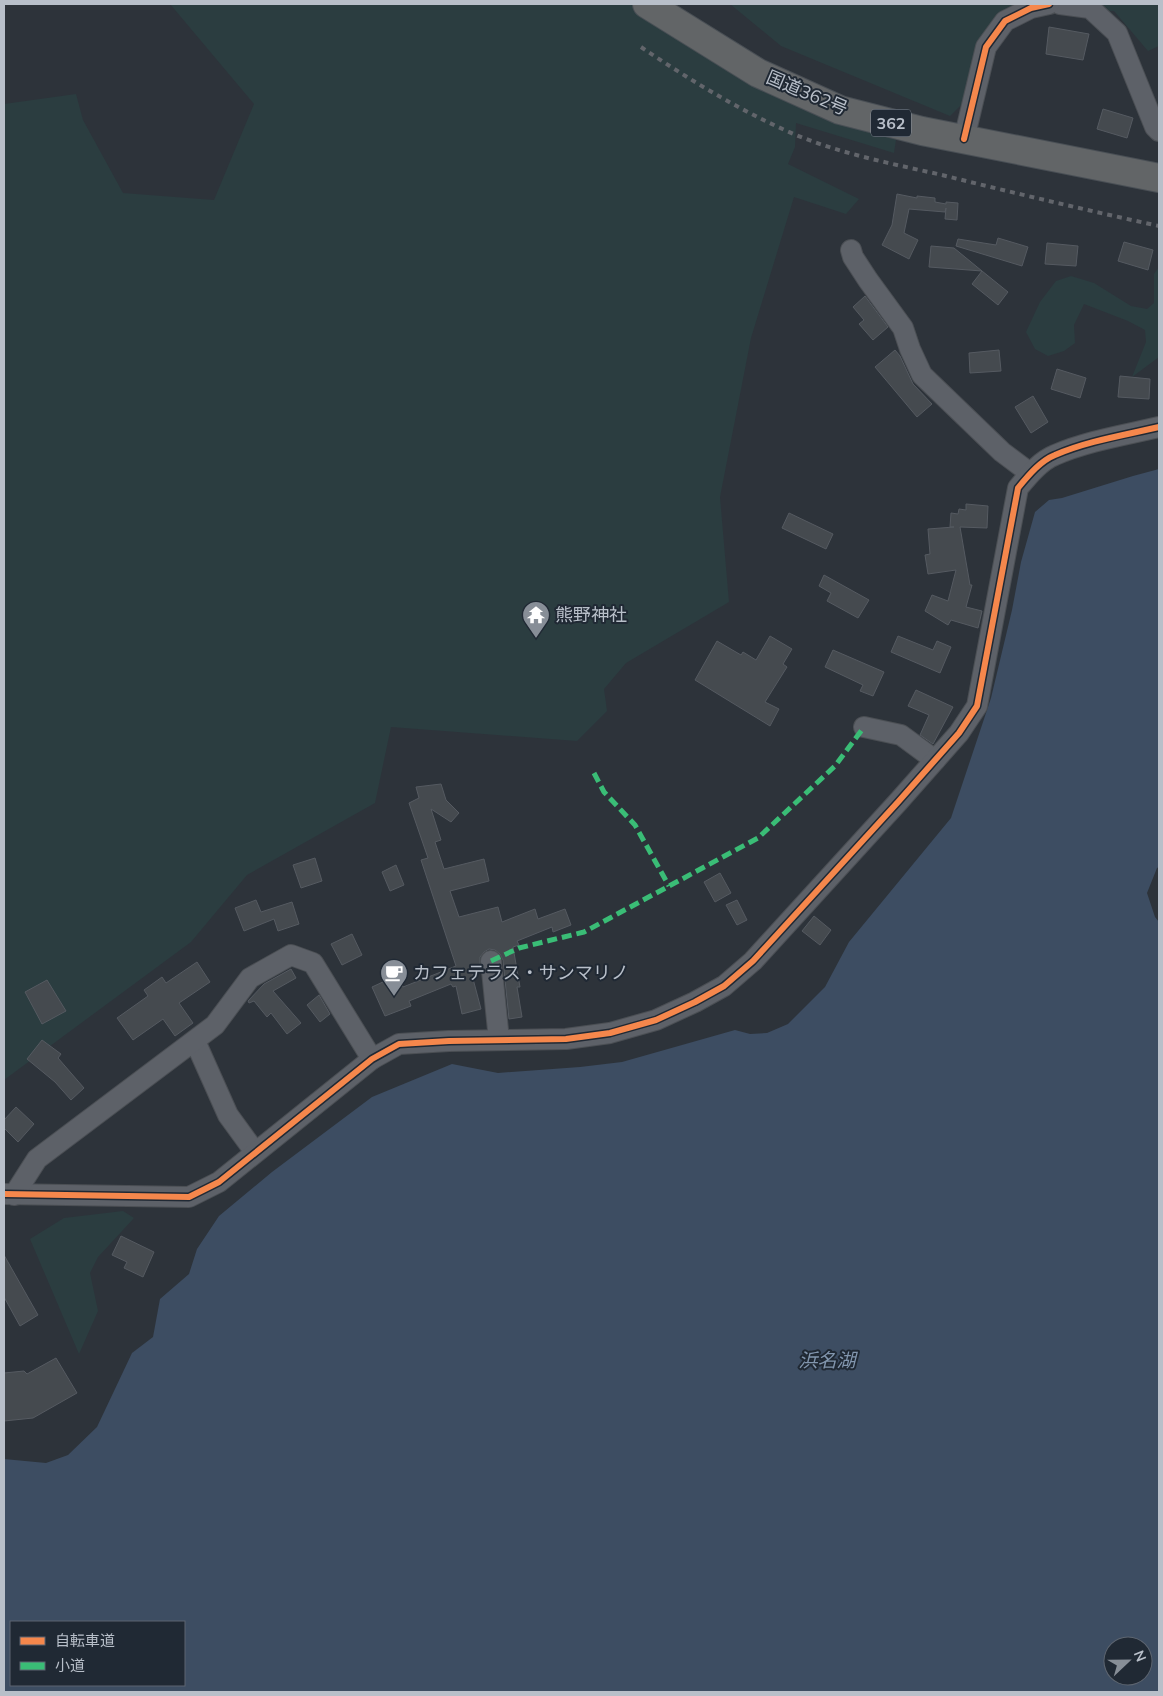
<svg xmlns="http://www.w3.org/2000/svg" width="1163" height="1696" font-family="Mulish,'Noto Sans JP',sans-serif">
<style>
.green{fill:#2b3d40}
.water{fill:#3d4d62;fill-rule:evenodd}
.building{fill:#454a4f;stroke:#555a61}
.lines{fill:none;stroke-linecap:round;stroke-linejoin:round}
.minor-casing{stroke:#4b4f54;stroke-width:22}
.highway-casing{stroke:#494f55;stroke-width:30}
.minor{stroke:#5d6168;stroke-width:20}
.highway{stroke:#626567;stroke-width:28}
.rail{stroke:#62656b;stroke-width:4;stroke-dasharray:5 5;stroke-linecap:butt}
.quiet{stroke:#3abd76;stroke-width:5;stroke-dasharray:10 5;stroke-linecap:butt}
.cycleway-casing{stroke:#202934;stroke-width:9}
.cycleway{stroke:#f5874c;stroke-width:6}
.labels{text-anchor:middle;stroke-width:4;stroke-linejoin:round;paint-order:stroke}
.shield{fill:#202934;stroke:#8a929c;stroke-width:1}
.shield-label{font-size:16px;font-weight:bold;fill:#b8bfc9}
.street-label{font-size:18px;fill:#b8bfc9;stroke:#202934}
.poi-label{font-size:18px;fill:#b8bfc9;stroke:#202934;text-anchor:start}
.water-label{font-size:19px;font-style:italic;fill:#8296ae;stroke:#202934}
</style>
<rect width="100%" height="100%" fill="#2d333a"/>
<g class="green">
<path d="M170 4H630L764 90 896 140 894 153 796 123 795 147 788 164 859 199 846 214 794 197 751 338 720 497 729 602 626 663 604 689 607 711 577 741 391 727 375 803 247 875 191 942 4 1080V104L76 94 83 120 123 193 214 200 254 104Z"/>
<path d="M730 4H1159V46L1148 51 1114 11 1031 8 986 47 963 103 950 116 781 46Z"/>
<path d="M1159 267V357L1132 377 1146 342 1145 330 1128 321 1084 304 1074 325 1075 343 1064 351 1048 356 1035 349 1026 332 1040 302 1056 281 1071 276 1094 283 1131 306 1147 309 1154 303V274Z"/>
<path d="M123 1211 134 1218 98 1257 90 1273 98 1311 79 1354 30 1239 64 1218Z"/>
</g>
<path class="water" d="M1159 469V867L1157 868 1147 893 1155 917 1159 922V1692H4V1459L46 1463 68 1455 97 1427 132 1353 153 1337 160 1299 189 1274 197 1249 219 1216 272 1172 372 1097 452 1064 498 1073 580 1067 622 1062 735 1030 750 1034 767 1033 788 1024 825 987 849 942 951 818 991 698 1012 610 1021 562 1035 512 1049 500 1062 498 1133 476ZM11 1622H184V1685H11ZM1113 1646H1143V1676H1113Z"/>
<g class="building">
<path d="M1049 27 1089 34 1083 60 1046 54Z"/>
<path d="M1103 109 1133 118 1127 138 1097 129Z"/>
<path d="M897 194 917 198V196L935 198V202L946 204V202L958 203 957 220 945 219 946 208 945 212 909 209 904 233 918 240 909 259 882 245 892 225Z"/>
<path d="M998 238 1028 247 1022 266 956 246 958 239 996 245Z"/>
<path d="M1124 242 1153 250 1148 270 1118 261Z"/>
<path d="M1047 243 1078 246 1076 266 1045 264Z"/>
<path d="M931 246 954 248 982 271 929 267Z"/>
<path d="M982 271 1008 292 998 305 972 284Z"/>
<path d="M865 296 888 327 873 340 859 324 864 320 853 307Z"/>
<path d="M895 350 900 356 913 384 932 404 917 417 875 367Z"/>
<path d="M999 350 1001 371 970 373 969 353Z"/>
<path d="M1057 369 1086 378 1080 398 1051 389Z"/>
<path d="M1120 376 1150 379 1149 399 1118 397Z"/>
<path d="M1033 396 1048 422 1031 433 1015 407Z"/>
<path d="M966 504 988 506 987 528 960 527 970 585H972L966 607 982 611 978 628 951 620 948 625 925 611 932 595 948 601 956 570 928 574 925 555 930 554 928 529 954 527H950L951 513 958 514 959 509 966 510Z"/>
<path d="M789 513 833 534 826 549 782 528Z"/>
<path d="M824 575 869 600 858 618 827 601 831 593 819 586Z"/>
<path d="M770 636 792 649 783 664 787 667 765 702 779 709 770 726 695 680 717 641 741 655 743 652 756 660Z"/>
<path d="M898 636 933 650 937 641 951 647 940 673 891 652Z"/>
<path d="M833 650 884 672 873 696 860 691 863 685 825 667Z"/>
<path d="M916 690 953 707 933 744 920 735 929 715 908 706Z"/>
<path d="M441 784 446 800 459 813 451 822 431 809 441 840 435 842 444 869 484 859 489 881 450 891 459 917 498 907 502 922 535 909 538 919 565 909 571 925 553 932 552 927 517 941 519 945 513 947 520 987H517L522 1017 509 1019 503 960 500 954 495 950 489 949 484 952 480 957V972L472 975 481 1009 462 1014 456 986 453 987 451 984 409 1001 411 1006 385 1016 372 987 398 975 403 987 456 966 421 860 428 858 409 803 419 798 416 787Z"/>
<path d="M315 858 322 881 301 888 293 865Z"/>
<path d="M396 865 404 885 390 891 382 872Z"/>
<path d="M720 873 731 893 715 902 704 882Z"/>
<path d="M256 900 261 912 292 902 299 924 278 931 274 919 244 931 235 908Z"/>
<path d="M737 900 747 920 737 925 726 905Z"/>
<path d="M814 916 831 930 820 945 802 931Z"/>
<path d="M352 934 362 955 342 965 331 944Z"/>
<path d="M197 962 210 982 179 1003 193 1023 175 1036 163 1019 133 1040 117 1018 148 996 144 990 162 977 166 983Z"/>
<path d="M291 969 296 978 273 991 301 1023 287 1034 271 1013 267 1017 254 1001 249 1003 248 1001 264 984Z"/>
<path d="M47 980 66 1011 42 1024 25 992Z"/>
<path d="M319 995 330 1014 320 1022 307 1005Z"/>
<path d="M42 1040 61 1054 58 1058 84 1088 71 1100 55 1082 27 1059Z"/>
<path d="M16 1107 34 1124 18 1142 4 1128V1120Z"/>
<path d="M121 1236 154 1252 143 1277 124 1268 127 1262 112 1255Z"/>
<path d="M4 1255 38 1315 20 1326 4 1297Z"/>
<path d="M56 1358 77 1393 33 1418 4 1421V1373L24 1371 27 1374Z"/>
</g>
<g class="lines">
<defs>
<g id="minor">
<path d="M1060 4 1090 8 1117 33 1155 127 1159 131"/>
<path d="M964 139 986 47 1005 21 1031 8 1049 4"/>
<path d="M851 250 853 257 868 280 903 328 910 349 922 375 1002 452 1030 473"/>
<path d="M864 727 901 735 935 760"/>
<path d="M491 961 499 1040"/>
<path d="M195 1041 228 1115 255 1152"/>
<path d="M4 1194 189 1197 219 1182 372 1059 399 1044 449 1041 566 1039 610 1033 656 1020 695 1002 724 986 753 961 898 802 959 733 977 706 1018 488C1028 476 1040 461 1055 455 1087 441 1125 435 1159 427"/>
<path d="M14 1195 37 1159 215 1025 250 978 291 955 313 963 372 1059"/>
</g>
<path id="highway" d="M647 4 758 73 840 110 922 131 1159 178"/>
</defs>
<use href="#minor" class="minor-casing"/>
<use href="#highway" class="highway-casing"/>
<use href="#minor" class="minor"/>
<use href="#highway" class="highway"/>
<path class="rail" d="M641 47C690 80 740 111 796 135 842 154 893 164 942 175 1014 193 1086 210 1159 226"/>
<g class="quiet">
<path d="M594 773 604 792 635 825 669 886"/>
<path d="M491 961 519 948 584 932 758 838 835 766 864 727"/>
</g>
<defs>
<g id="cycleway">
<path d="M964 139 986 47 1005 21 1031 8 1049 4"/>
<path d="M4 1194 189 1197 219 1182 372 1059 399 1044 449 1041 566 1039 610 1033 656 1020 695 1002 724 986 753 961 898 802 959 733 977 706 1018 488C1028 476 1040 461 1055 455 1087 441 1125 435 1159 427"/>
</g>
</defs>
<use href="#cycleway" class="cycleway-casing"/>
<use href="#cycleway" class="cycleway"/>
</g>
<defs>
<symbol id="temple-pin" viewBox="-11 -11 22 30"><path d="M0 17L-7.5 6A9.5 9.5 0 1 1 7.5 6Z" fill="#878e97" stroke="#202934"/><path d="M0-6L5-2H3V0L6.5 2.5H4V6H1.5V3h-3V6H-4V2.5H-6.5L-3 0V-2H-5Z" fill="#fff"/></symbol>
<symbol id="cafe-pin" viewBox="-11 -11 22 30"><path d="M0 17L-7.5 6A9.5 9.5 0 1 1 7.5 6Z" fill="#878e97" stroke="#202934"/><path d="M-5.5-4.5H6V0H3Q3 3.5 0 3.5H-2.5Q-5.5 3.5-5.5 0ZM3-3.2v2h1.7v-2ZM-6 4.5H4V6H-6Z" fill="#fff"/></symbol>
</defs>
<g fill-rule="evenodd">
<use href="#temple-pin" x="520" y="599" width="32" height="43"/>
<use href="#cafe-pin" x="378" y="957" width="32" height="43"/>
</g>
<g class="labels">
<rect class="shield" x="871" y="109.5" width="40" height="27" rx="4"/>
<g class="shield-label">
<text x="891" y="129">362</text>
</g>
<g class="street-label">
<text transform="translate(807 93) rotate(23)" y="6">国道362号</text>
</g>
<g class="poi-label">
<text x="555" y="621">熊野神社</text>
<text x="413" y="979">カフェテラス・サンマリノ</text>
</g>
<g class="water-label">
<text x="827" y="1367">浜名湖</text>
</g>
</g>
<rect width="1163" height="1696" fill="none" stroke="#b8bfc9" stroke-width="10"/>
<rect x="10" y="1621" width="175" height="65" fill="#202934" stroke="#5d6570"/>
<rect x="20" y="1637" width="25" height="8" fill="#f5874c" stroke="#5d6570"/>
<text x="55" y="1646" font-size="15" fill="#b8bfc9">自転車道</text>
<rect x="20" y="1662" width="25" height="8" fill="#3abd76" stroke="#5d6570"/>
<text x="55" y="1671" font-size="15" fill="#b8bfc9">小道</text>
<g transform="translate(1128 1661) rotate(68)"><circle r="24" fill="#202934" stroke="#5d6570"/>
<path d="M0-4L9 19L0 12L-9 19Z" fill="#878e97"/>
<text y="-8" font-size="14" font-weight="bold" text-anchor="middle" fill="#b8bfc9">N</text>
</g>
</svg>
